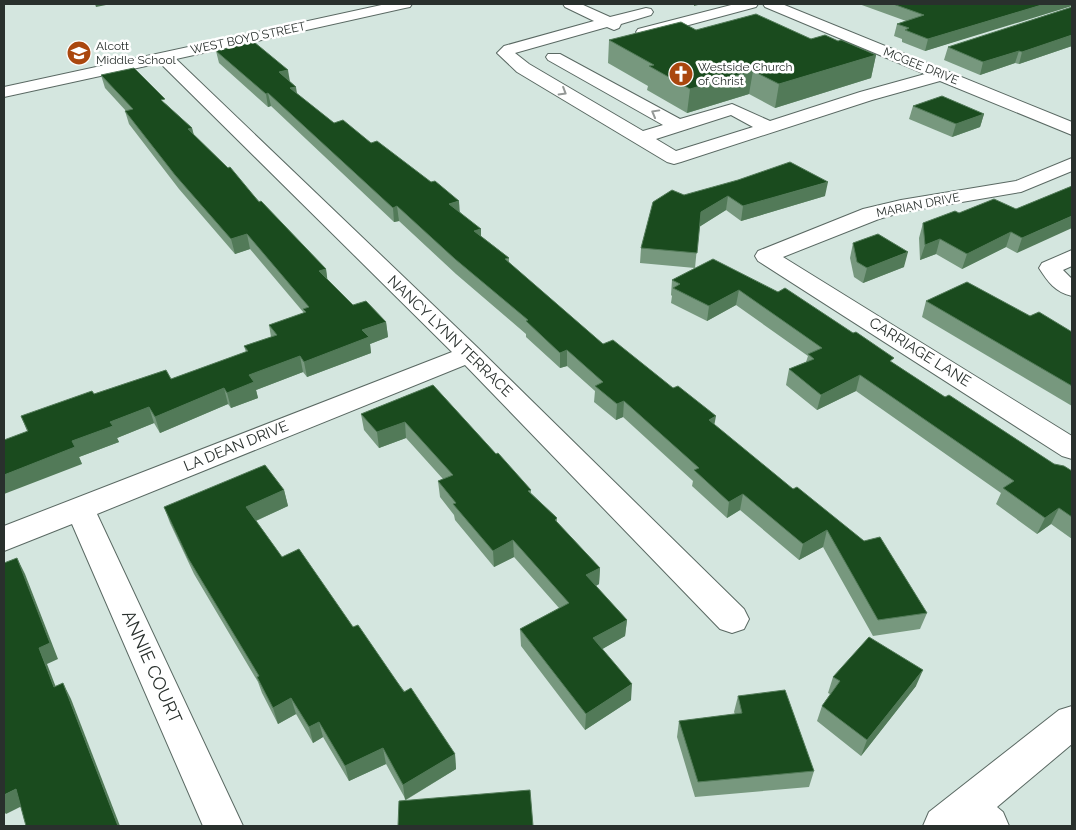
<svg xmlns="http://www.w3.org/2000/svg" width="1076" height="830" font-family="Raleway,sans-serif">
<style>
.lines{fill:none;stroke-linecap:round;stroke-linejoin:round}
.minor-casing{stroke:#5a6963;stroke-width:2}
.minor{fill:#fff;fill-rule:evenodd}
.wall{fill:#77987e}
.shaded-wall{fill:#527a58}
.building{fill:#1a4b1e;stroke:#527a58}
.oneway{stroke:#949896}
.labels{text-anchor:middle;stroke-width:5;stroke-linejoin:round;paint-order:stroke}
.far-street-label{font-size:12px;fill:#29302d;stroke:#fff}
.far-poi-label{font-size:12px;fill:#29302d;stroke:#fff;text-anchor:start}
.street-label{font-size:15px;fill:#29302d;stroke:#fff}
.near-street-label{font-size:18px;fill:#29302d;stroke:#fff}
</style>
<rect width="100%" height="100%" fill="#d4e6df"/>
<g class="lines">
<defs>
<g id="minor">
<path d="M386 4H412L410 7 405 8 176 59 478 348 744 609 749 619 744 629 732 633 720 629 465 365 97 514 243 826H203L72 524 4 551V526L452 352 160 63 4 97V87Z"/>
<path d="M563 4H581L610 17 646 8 651 9 653 12 651 15 621 24 619 28 614 30 607 27 515 53 529 64 643 131 663 125 548 60 546 57 548 54H560L680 119 732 104 770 121 860 92 925 74 765 7 763 4H782L1072 122V135L940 81 872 100 681 162 674 164 667 162 517 72 497 53 504 46 594 21 565 7ZM731 115 753 127 676 151 656 139Z"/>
<path d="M735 4H758L756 7 644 37 638 35 636 32 638 29Z"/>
<path d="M1072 158V171L1021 192 903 212 879 219 783 257 1072 436V459L1062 456 758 261 755 256 758 251 863 209 901 200 1016 181Z"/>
<path d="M1072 250V266L1063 270 1072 279V296C1055 292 1048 282 1039 268L1042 263Z"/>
<path d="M1072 706V744L997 807 1003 812 1009 826H923L929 812 1059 710Z"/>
</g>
</defs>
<use href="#minor" class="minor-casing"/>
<use href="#minor" class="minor"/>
</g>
<g class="wall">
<path d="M859 4H1072L925 51 902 42V39L894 36 897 24 906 21Z"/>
<path d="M1072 7V46L1019 64 1015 63 980 75 944 60 948 47Z"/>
<path d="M696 30 838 41 876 55 871 78 775 108 749 94 687 113 647 90 648 86 608 63 609 40Z"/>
<path d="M216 51 290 82 297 94 334 123 371 143 460 212 481 236 509 258V263L603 344 714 425 927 613 920 629 873 636 823 547 799 560 740 510 727 518 692 486 693 481 623 417 616 420 594 402 595 391 567 366 560 368 526 337V334L456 274 399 221 394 222 271 106 268 107 219 63Z"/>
<path d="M101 75 166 104 192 128 194 135 326 269 327 279 353 305 386 322 388 337 370 344 371 353 307 377 303 372 256 390 258 398 231 408 228 404 160 433 154 423 117 438 119 442 79 457 82 464 27 431 21 416 94 394 171 379 246 352 244 346 271 337 269 325 304 313 250 249 235 254 179 189 129 124 125 111H126L105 88Z"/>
<path d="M913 106 984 114 980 127 952 137 909 119Z"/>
<path d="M1072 186 1017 253 1006 247 962 269 936 254 920 260 919 238 923 223 959 213 1016 209Z"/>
<path d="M684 195 825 196 741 221 726 210 699 227 695 268 893 363 945 397 1054 464 1072 471V539L1051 524 1037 534 996 504 1001 493 856 391 817 410 786 385 789 369 806 362 808 356 736 305 707 321 671 303 672 296 671 295 672 280 695 268 640 263 641 248Z"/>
<path d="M853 243 904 267 863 283 854 277 850 258Z"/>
<path d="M926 301 1030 316 1072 332V406L922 317Z"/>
<path d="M433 385 496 454 531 490V493L557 518V522L600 568 599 584 596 586 627 620 625 636 602 649 631 700 585 730 521 646 520 629 559 608 514 557 494 567 455 520 454 515 440 497 438 481 443 479 406 438 379 448 364 430 361 414Z"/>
<path d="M284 490 288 506 256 521 282 557 353 627 455 754 456 769 406 800 386 764 349 781 323 737 313 743 296 714 278 724 262 693 258 682 194 574 170 523 164 507Z"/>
<path d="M833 677 916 686 861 756 817 721 822 706 830 694 828 693Z"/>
<path d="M738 696 814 771 809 787 695 797 677 737 679 721 735 714 734 712Z"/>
</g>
<g class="shaded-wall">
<path d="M95 4H111L96 7Z"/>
<path d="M694 4H702L694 6Z"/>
<path d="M1045 4H1072V6L925 51 928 39Z"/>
<path d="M1072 35V46L1019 64 1022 52Z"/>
<path d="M1019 51 1015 63 980 75 983 62Z"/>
<path d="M876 55 871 78 775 108 779 84Z"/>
<path d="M288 70 290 82 279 72Z"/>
<path d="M753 71 749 94 687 113 690 89Z"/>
<path d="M296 87 298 100 290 88Z"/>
<path d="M268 93 271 106 268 107 266 94Z"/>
<path d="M984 114 980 127 952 137 956 124Z"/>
<path d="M192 128 195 142 188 129Z"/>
<path d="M828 182 825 196 741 221 743 206Z"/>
<path d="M728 196 726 210 699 227 701 212Z"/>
<path d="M459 201 460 215 449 204Z"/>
<path d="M397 206 399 221 394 222 393 208Z"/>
<path d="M1072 216V228L1017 253 1022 238Z"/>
<path d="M481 229V243L474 231Z"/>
<path d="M1011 232 1006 247 962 269 967 254Z"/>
<path d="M247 234 250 249 235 254 231 239Z"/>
<path d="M940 239 936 254 920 260 925 245Z"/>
<path d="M908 252 904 267 863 283 867 268Z"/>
<path d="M326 269 328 284 319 271Z"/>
<path d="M739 290 736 305 707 321 709 306Z"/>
<path d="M386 322 388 337 370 344 371 353 307 377 304 362 362 330Z"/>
<path d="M567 350V366L560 368V353Z"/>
<path d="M300 356 303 372 256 390 258 398 231 408 227 393 249 375Z"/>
<path d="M860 375 856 391 817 410 821 395Z"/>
<path d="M224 388 228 404 160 433 155 417Z"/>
<path d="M624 401 623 417 616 420 617 404Z"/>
<path d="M149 407 154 423 117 438 119 442 79 457 82 464 4 494V475L110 422Z"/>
<path d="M716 416 713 432 709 420Z"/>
<path d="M405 422 406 438 379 448 377 432Z"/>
<path d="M284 490 288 506 251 523 246 507Z"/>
<path d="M743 494 740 510 727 518 729 502Z"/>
<path d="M1059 508 1051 524 1037 534 1045 518Z"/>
<path d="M827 530 823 547 799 560 803 544Z"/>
<path d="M513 540 514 557 494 567 493 551Z"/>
<path d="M17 558 25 574 58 659 47 664 62 703 54 687 39 648Z"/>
<path d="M600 568 599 584 585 592 586 575Z"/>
<path d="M627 620 625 636 592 655 593 638Z"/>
<path d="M923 670 916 686 861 756 867 740Z"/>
<path d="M63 683 71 699 120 826H118Z"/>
<path d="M632 684 631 700 585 730 586 714Z"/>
<path d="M291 698 296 714 278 724 273 708Z"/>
<path d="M319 722 323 737 313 743 309 727Z"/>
<path d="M383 748 386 764 349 781 345 766Z"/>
<path d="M455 754 456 769 405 800 403 785Z"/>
<path d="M16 789 26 804 6 814 4 812V795Z"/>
</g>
<g class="building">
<path d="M893 4H1045L928 39 905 30 909 28 897 24 924 15Z"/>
<path d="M1072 7V35L1022 52 1019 51 983 62 948 47Z"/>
<path d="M756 14 811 39 825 35 838 41 841 40 876 55 779 84 753 71 690 89 649 66 654 65 609 40 681 22 696 30Z"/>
<path d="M254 42 288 70 279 72 296 87 290 88 334 123 343 120 371 143 377 141 431 182 435 181 459 201 449 204 481 229 474 231 509 258 505 259 603 344 613 340 673 388 678 386 716 416 709 420 793 489 797 487 864 541 880 537 927 613 878 620 827 530 803 544 743 494 729 502 694 470 699 468 624 401 617 404 595 386 603 382 567 350 560 353 526 321 528 320 455 259 397 206 393 208 268 93 266 94 216 51Z"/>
<path d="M134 68 165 99 161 100 192 128 188 129 228 168 230 167 259 202 261 201 326 269 319 271 353 305 366 301 386 322 362 330 369 337 304 362 300 356 249 375 254 382 227 393 224 388 155 417 149 407 110 422 113 426 72 441 75 447 4 475V440L28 431 21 416 92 391 94 394 166 370 171 379 248 351 244 346 277 335 269 325 306 312 303 309 309 307 247 234 231 239 175 175 125 111 133 109 101 75Z"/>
<path d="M942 96 984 114 956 124 913 106Z"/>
<path d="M790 162 828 182 743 206 728 196 701 212 697 253 641 248 653 202 672 190 684 195 738 180Z"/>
<path d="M1072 186V216L1022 238 1011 232 967 254 940 239 925 245 923 223 955 211 959 213 994 199 1016 209Z"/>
<path d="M878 234 908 252 867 268 857 262 853 243Z"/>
<path d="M713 259 778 292 785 288 853 333 856 332 894 358 890 361 945 397 949 395 1054 464 1064 466 1072 471V517L1059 508 1045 518 1003 488 1014 481 860 375 821 395 789 369 814 359 808 354 822 348 739 290 709 306 673 288 680 284 672 280Z"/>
<path d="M967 282 1030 316 1039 312 1072 332V386L926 301Z"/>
<path d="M433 385 496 454 498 453 531 490 528 491 557 518 555 520 600 568 586 575 627 620 593 638 632 684 586 714 520 629 569 603 513 540 493 551 453 504 456 503 438 481 453 475 405 422 377 432 361 414Z"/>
<path d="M265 465 284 490 246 507 282 557 299 549 353 627 358 625 404 692 411 688 455 754 403 785 383 748 345 766 319 722 309 727 291 698 273 708 257 677 259 676 188 558 164 507Z"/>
<path d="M17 558 50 643 39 648 54 687 63 683 118 826H26L16 789 4 795V563Z"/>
<path d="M869 637 923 670 867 740 822 706 840 681 833 677Z"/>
<path d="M785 690 814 771 698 782 679 721 742 713 738 696Z"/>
<path d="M530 790 533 826H398L399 801Z"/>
</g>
<defs><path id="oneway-chevron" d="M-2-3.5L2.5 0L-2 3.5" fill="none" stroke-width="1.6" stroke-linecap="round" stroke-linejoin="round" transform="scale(1.25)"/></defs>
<g class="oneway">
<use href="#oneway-chevron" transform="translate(563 92) rotate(31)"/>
<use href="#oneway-chevron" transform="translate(655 113) rotate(-151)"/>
</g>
<defs>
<symbol id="school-disc" viewBox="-11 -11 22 22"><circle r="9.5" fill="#aa470e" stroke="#fff"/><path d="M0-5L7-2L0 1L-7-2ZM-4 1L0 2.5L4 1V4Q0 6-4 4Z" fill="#fff"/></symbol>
<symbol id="church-disc" viewBox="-11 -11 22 22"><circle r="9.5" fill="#aa470e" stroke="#fff"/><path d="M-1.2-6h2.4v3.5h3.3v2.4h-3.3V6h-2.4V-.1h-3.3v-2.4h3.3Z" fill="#fff"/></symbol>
</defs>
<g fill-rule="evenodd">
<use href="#school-disc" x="65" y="39" width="28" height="28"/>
<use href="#church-disc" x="667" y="60" width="28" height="28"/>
</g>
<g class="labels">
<g class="far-street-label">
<text transform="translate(248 38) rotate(-12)" y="4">WEST BOYD STREET</text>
<text transform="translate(921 66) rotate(22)" y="4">MCGEE DRIVE</text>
<text transform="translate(918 205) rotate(-11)" y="4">MARIAN DRIVE</text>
</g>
<g class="far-poi-label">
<text x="96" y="50">Alcott<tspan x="96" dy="14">Middle School</tspan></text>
<text x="698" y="71">Westside Church<tspan x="698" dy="14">of Christ</tspan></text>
</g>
<g class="street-label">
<text transform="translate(450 336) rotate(44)" y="5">NANCY LYNN TERRACE</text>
<text transform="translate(920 352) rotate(32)" y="5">CARRIAGE LANE</text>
<text transform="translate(236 446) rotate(-22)" y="5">LA DEAN DRIVE</text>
</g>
<g class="near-street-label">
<text transform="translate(152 667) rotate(66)" y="6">ANNIE COURT</text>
</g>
</g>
<rect width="1076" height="830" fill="none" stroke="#29302d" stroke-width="10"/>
</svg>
